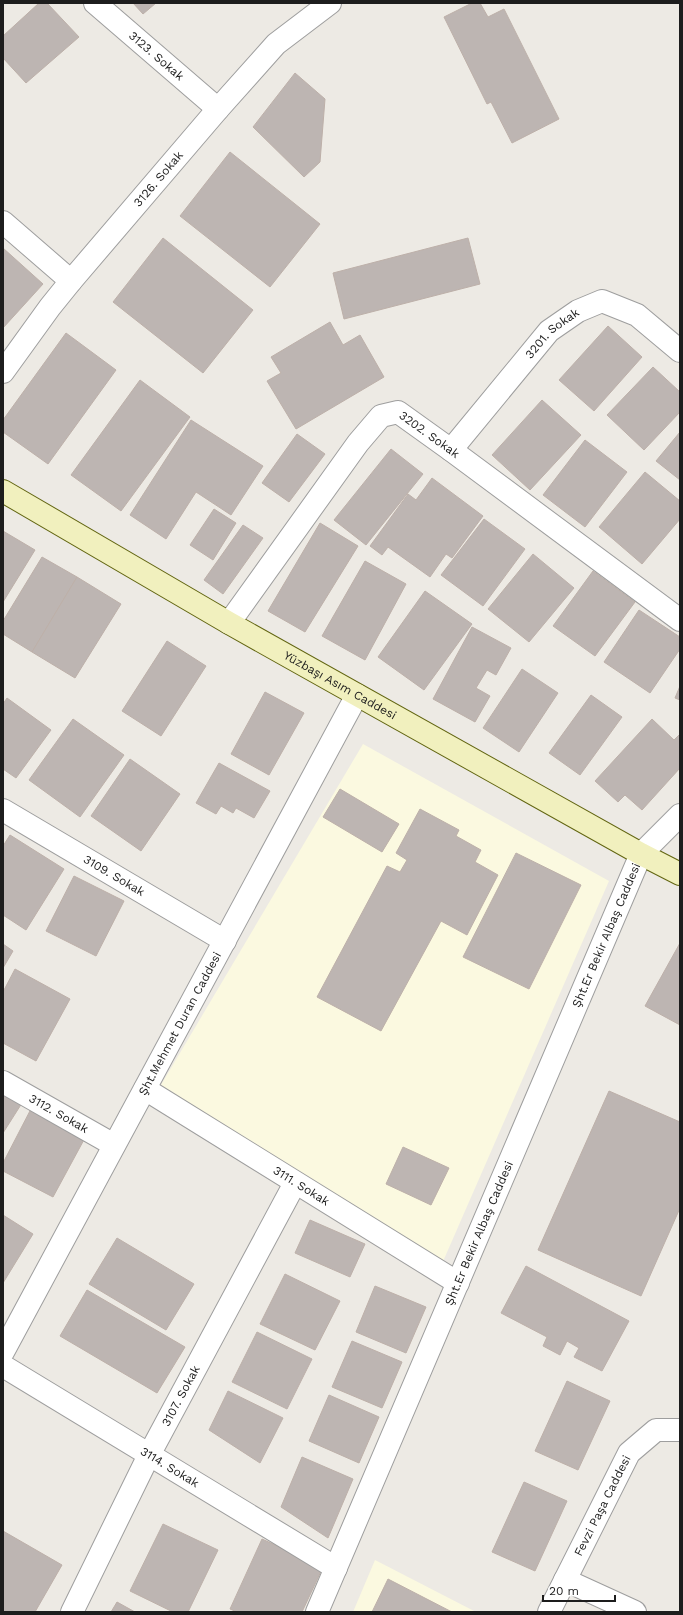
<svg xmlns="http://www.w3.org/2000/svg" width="683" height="1615" font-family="'Work Sans',sans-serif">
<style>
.education{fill:#fbf9e0}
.building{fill:#bdb5b2;stroke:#bdb0a9}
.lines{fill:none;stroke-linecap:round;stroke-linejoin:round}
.minor-casing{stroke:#9e9e9e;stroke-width:24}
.secondary-casing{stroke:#636612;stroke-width:24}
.minor{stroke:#fff;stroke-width:22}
.secondary{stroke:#f1f0be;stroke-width:22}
.labels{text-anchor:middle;stroke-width:3;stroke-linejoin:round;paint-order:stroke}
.street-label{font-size:12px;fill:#1d1d1d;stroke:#fff}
</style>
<rect width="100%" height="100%" fill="#edeae4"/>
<g class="education">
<path d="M363 744 609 881 441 1266 161 1085Z"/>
<path d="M375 1560 476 1612H353Z"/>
</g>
<g class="building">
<path d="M39 3H47L79 37 26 83 3 58V36Z"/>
<path d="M133 3H156L143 14Z"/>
<path d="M472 3H480L488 17 504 9 559 119 512 143 491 102 487 104 444 17Z"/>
<path d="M295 73 325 99 320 162 304 177 253 127Z"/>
<path d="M230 152 320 224 270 287 180 216Z"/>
<path d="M163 238 253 310 203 373 113 302Z"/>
<path d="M468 238 480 284 344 319 333 273Z"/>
<path d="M3 248 43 284 3 328Z"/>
<path d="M330 322 343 345 360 335 384 377 296 429 267 381 281 373 271 357Z"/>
<path d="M608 326 642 357 594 411 559 380Z"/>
<path d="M66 333 116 370 48 464 3 432V420Z"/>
<path d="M653 367 680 392V412L644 450 607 415Z"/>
<path d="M140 380 190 417 121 511 71 475Z"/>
<path d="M542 400 581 435 530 490 492 455Z"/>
<path d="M191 420 263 466 231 515 196 492 166 539 130 515Z"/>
<path d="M680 432V480L656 461Z"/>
<path d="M297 434 325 454 289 502 262 483Z"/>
<path d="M585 440 627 472 585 527 543 495Z"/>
<path d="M391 449 423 474 366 545 334 520Z"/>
<path d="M645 472 680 501V519L642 564 599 527Z"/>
<path d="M432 478 483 516 452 558 446 554 430 577 388 547 382 555 370 546 408 494 416 500Z"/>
<path d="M214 509 236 523 213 560 190 545Z"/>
<path d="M484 519 525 549 483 606 441 575Z"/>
<path d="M320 523 358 546 305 632 268 611Z"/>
<path d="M243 525 263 538 223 594 204 580Z"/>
<path d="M3 531 35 550 3 602Z"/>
<path d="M533 554 574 588 529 642 488 609Z"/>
<path d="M42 557 77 577 32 652 3 634V621Z"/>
<path d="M365 561 406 584 365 660 322 636Z"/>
<path d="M593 571 635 602 595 656 553 626Z"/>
<path d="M77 577 121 604 75 678 32 652Z"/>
<path d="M425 591 472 624 424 690 378 657Z"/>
<path d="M639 610 680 637V649L650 693 604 662Z"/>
<path d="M472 627 511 648 496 675 487 670 476 688 490 696 475 722 433 699Z"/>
<path d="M167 641 206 666 161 736 122 711Z"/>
<path d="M522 669 558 693 519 752 483 728Z"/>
<path d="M680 686V700L675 698Z"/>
<path d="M265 692 304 713 269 775 231 754Z"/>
<path d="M591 695 622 717 580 775 549 753Z"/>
<path d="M7 698 51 730 16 778 3 769V704Z"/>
<path d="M73 719 124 755 80 817 29 780Z"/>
<path d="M652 719 674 740 680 734V768L642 810 625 795 618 802 595 781Z"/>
<path d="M130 759 180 794 141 851 91 816Z"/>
<path d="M219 763 270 791 254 818 236 808 233 813 221 806 216 814 196 803Z"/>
<path d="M340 789 399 824 382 852 323 817Z"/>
<path d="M420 809 459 830 456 836 481 850 475 862 498 875 467 935 441 921 381 1031 317 997 387 866 400 872 407 860 396 853Z"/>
<path d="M10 835 64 869 26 930 3 915V846Z"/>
<path d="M516 853 581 885 529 989 463 957Z"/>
<path d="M74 876 124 901 96 956 46 931Z"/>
<path d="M680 943V1025L645 1006Z"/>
<path d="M3 944 13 951 3 968Z"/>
<path d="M15 969 70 999 36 1061 3 1043V992Z"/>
<path d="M3 1091 22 1103 3 1133Z"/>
<path d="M609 1091 680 1122V1208L641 1296 538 1250Z"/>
<path d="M32 1107 86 1136 53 1197 3 1171V1163Z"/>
<path d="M403 1147 449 1168 431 1205 386 1184Z"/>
<path d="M3 1215 33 1234 3 1283Z"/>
<path d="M310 1220 365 1244 350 1277 295 1253Z"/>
<path d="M117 1238 194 1284 166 1330 89 1284Z"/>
<path d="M526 1266 629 1321 602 1371 574 1357 579 1348 567 1341 560 1355 543 1346 547 1337 501 1313Z"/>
<path d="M285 1274 340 1301 315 1350 260 1324Z"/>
<path d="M375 1286 426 1307 406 1353 356 1332Z"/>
<path d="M87 1290 185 1347 157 1393 60 1336Z"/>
<path d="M257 1332 312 1359 287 1409 232 1382Z"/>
<path d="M352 1341 402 1362 382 1408 332 1387Z"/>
<path d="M567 1381 610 1401 578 1470 535 1451Z"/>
<path d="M228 1391 283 1418 260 1463 209 1430Z"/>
<path d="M329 1395 379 1417 359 1463 309 1441Z"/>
<path d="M302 1457 353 1479 328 1538 281 1507Z"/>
<path d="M524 1482 567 1501 535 1571 492 1552Z"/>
<path d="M163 1524 218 1550 188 1612H173L130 1591Z"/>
<path d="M3 1531 62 1565 35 1612H3Z"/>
<path d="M262 1539 323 1567 302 1612H237L230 1609Z"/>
<path d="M388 1579 452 1612H372Z"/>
<path d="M117 1602 135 1612H111Z"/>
</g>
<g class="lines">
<defs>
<g id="minor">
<path id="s1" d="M95 3 218 109"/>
<path d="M3 222 71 281"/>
<path id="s2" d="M3 372 50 307 71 281 218 109 276 44 330 3"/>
<path id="s3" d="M451 450 549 331 578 311 602 301 637 315 680 351"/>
<path id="s4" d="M229 623 358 443 381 416 398 412 451 450 680 620"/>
<path id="s5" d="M3 810 225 941"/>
<path id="s6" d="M3 1082 114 1145"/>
<path id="s7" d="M145 1089 458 1283"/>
<path id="s8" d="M3 1352 357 695"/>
<path id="s9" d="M3 1366 336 1568"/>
<path d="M565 1580 635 1612"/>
<path id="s10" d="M72 1612 149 1455 295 1183"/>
<path id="s11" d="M317 1612 641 854 680 815"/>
<path id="s12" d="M549 1612 629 1453 656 1430H680"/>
</g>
<g id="secondary">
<path id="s13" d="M3 491 229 623 641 854 680 874"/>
</g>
</defs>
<use href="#minor" class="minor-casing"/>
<use href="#secondary" class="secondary-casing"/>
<use href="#minor" class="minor"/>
<use href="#secondary" class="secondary"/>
</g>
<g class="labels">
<g class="street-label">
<text dy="4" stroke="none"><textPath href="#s1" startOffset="81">3123. Sokak</textPath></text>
<text dy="4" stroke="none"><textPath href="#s2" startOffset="248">3126. Sokak</textPath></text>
<text dy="4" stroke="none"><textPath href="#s3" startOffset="155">3201. Sokak</textPath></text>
<text dy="4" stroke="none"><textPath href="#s4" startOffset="313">3202. Sokak</textPath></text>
<text dy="4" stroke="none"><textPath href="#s13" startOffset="389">Yüzbaşı Asım Caddesi</textPath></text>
<text dy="4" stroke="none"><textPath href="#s5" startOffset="129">3109. Sokak</textPath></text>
<text dy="4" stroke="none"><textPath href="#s11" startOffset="736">Şht.Er Bekir Albaş Caddesi</textPath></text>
<text dy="4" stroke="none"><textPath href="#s8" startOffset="373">Şht.Mehmet Duran Caddesi</textPath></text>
<text dy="4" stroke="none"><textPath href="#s6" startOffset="64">3112. Sokak</textPath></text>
<text dy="4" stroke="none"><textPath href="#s7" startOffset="184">3111. Sokak</textPath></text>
<text dy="4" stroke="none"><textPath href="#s11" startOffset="412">Şht.Er Bekir Albaş Caddesi</textPath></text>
<text dy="4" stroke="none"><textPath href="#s10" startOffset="242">3107. Sokak</textPath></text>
<text dy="4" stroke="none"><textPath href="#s9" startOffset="195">3114. Sokak</textPath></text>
<text dy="4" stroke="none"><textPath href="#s12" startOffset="119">Fevzi Paşa Caddesi</textPath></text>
</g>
</g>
<rect width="683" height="1615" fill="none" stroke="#1d1d1d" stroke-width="8"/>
<path d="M543 1595v6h72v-6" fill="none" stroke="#1d1d1d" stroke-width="2"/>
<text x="549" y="1595" font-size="12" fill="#1d1d1d" stroke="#ffffff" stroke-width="3" paint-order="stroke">20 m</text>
</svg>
